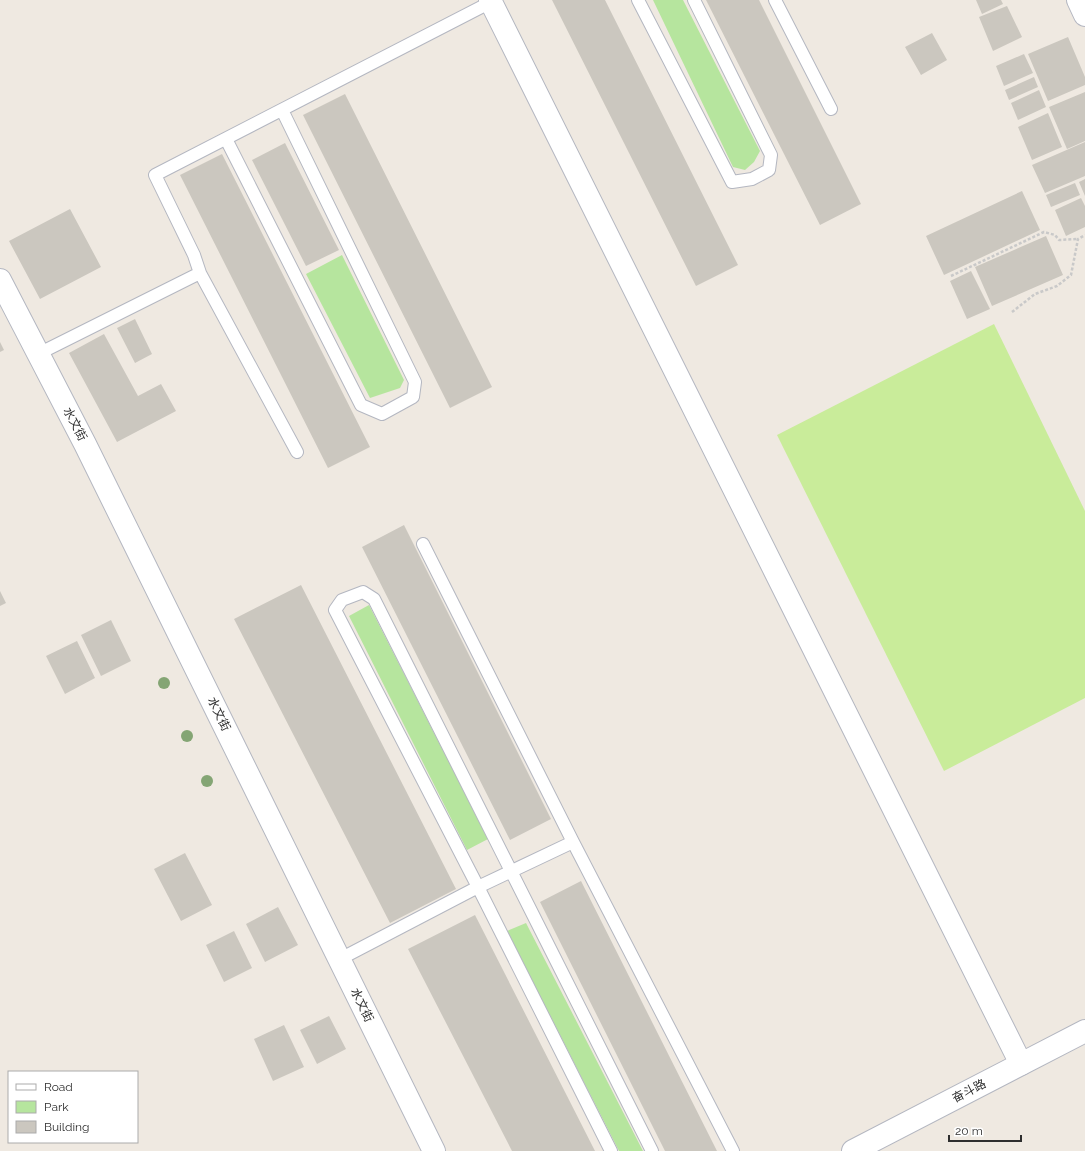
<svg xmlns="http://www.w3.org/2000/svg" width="1085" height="1151" viewBox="0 0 1085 1151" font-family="Raleway,'Noto Sans SC',sans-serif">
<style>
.green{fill:#b6e59e}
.pitch{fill:#c9ec9a}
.building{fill:#cbc7bf}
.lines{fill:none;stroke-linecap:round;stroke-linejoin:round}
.lane-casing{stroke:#b4b7c1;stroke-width:14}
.street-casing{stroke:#b4b7c1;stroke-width:24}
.secondary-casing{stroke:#b4b7c1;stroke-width:24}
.path{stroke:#c9c9c9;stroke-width:2.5;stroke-dasharray:3 2;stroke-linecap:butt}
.lane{stroke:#fff;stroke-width:12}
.street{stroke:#fff;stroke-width:22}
.secondary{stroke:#fff;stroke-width:22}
.tree{fill:#84a574}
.labels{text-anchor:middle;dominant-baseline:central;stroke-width:3;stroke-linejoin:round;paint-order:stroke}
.street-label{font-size:12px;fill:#2e2e2e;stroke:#fff}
</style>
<rect width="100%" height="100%" fill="#efe9e1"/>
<path class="green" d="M653,0H683L760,151L754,162L745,170L733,167Z
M342,255L404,380L400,388L370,398L306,274Z
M369,605L488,839L467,850L349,616Z
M526,923L643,1151H619L507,931Z"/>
<path class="pitch" d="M994,324L1085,511V698L944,771L777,435Z"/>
<path class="building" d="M552,0H605L738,265L696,286Z
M706,0H759L861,204L820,225Z
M976,0H1001L1003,4L982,14Z
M1007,6L1022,37L993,51L979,17Z
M932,33L947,60L921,75L905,47Z
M1068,37L1085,77V85L1048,101L1028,54Z
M1024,54L1033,73L1004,86L996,66Z
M1034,77L1038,87L1009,100L1005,90Z
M1039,90L1046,107L1018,120L1011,103Z
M1085,92V141L1067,149L1049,107Z
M345,94L492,387L450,408L303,115Z
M1048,113L1062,147L1032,160L1018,127Z
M1085,142V176L1045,193L1032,165Z
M285,143L339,250L306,266L252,160Z
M222,154L370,447L328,468L180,175Z
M1085,179V196L1079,182Z
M1075,183L1080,195L1051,207L1046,195Z
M1022,191L1040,230L944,275L926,236Z
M1081,198L1085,206V227L1066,236L1055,210Z
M70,209L101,267L40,299L9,241Z
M1046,236L1063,275L992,306L975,267Z
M971,271L990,309L967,319L950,281Z
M135,319L152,354L135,363L117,328Z
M104,334L138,396L161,384L176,411L117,442L69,353Z
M0,342L4,350L0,352Z
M404,525L551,819L510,840L362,547Z
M301,585L456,889L390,923L234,619Z
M0,591L6,603L0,606Z
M111,620L131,661L101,676L81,635Z
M77,641L95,678L65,694L46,656Z
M185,853L212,905L181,921L154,869Z
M581,881L717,1151H665L540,902Z
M278,907L298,945L265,962L246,924Z
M475,915L595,1151H512L408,949Z
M234,931L252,968L224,982L206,945Z
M329,1016L346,1049L317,1064L300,1030Z
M284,1025L304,1067L273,1081L254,1039Z"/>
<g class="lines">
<defs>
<path id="lane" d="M638,0L732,182L752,179L769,170L771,155L694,0
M775,0L831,109
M226,139L361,405L382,414L413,397L415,382L282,110
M200,273L297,452
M38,354L200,273L194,255L155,175L495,0
M423,544L573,842L733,1151
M340,959L478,887L573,842
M611,1151L478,887L335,610L342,600L363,592L374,599L652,1151"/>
<path id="street" d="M490,0L1021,1064"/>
<path id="secondary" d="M1078,0L1085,15
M0,280L85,444L434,1151
M853,1151L1085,1031"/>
</defs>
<use href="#lane" class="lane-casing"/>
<use href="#street" class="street-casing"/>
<use href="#secondary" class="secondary-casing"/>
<path class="path" d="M951,276L1044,232L1055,235L1059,240L1078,239
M1012,312L1035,294L1057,286L1071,275L1078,239L1085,235"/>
<use href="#lane" class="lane"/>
<use href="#street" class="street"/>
<use href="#secondary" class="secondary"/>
</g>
<g class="tree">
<circle cx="164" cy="683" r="6"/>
<circle cx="187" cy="736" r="6"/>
<circle cx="207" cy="781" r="6"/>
</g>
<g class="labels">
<g class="street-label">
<text transform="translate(75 424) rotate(62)">水文街</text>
<text transform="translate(219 714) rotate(64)">水文街</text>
<text transform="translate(362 1005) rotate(64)">水文街</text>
<text transform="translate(969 1091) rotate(-27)">奋斗路</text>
</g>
</g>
<rect x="8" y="1071" width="130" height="72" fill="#ffffff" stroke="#ababab"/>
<rect x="16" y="1084" width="20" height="6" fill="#ffffff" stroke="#ababab"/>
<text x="44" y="1091" font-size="12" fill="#2e2e2e">Road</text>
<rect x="16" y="1101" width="20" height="12" fill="#b6e59e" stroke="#ababab"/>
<text x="44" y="1111" font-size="12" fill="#2e2e2e">Park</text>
<rect x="16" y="1121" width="20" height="12" fill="#cbc7bf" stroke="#ababab"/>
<text x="44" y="1131" font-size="12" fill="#2e2e2e">Building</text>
<path d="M949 1135v6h72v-6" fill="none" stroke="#2e2e2e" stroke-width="2"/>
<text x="955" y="1135" font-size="12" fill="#2e2e2e" stroke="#ffffff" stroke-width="3" paint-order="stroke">20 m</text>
</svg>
